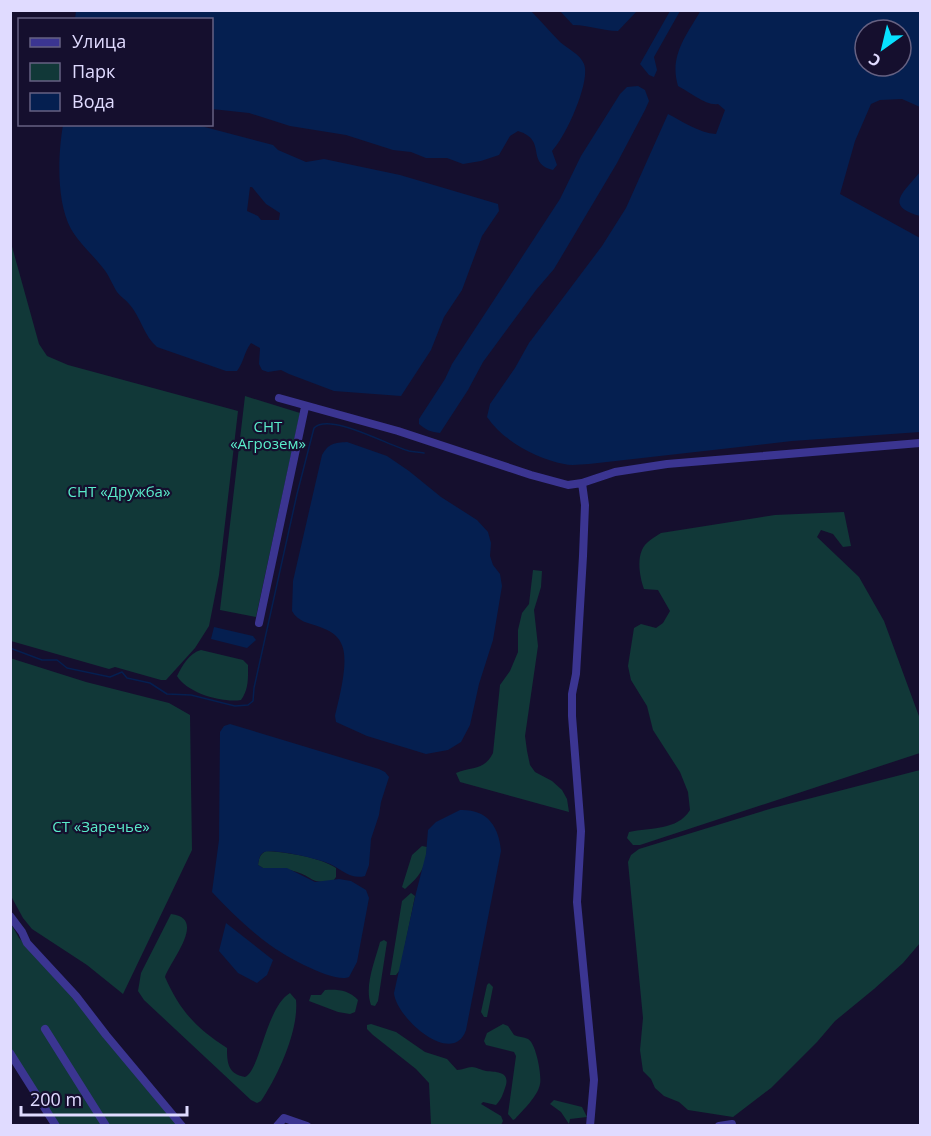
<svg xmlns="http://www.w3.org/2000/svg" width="931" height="1136" viewBox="0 0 931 1136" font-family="'Open Sans',sans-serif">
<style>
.green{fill:#113838}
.water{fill:#051f50;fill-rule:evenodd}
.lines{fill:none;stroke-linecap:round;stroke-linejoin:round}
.stream{stroke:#051f50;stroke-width:1.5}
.minor{stroke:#3b3591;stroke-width:8}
.labels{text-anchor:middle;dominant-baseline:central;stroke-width:4.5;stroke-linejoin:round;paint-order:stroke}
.park-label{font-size:15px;fill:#5aecca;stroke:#150f2e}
</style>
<rect width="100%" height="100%" fill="#150f2e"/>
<path class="green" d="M11,243L39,344L47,356L68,365L238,411L219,575L209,626L195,648L166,680H161L115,667L109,669L11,641Z
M245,396L300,413L256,617L220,610Z
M844,512L851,546L843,547L833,534L821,530L817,537L859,577L884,621L920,719V753L640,845H633L627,838L629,832C651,827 677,831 690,810L688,792L680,772L653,730L647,706L631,680L628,666L634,628L641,624L656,628L663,623L670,611L658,590L644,589C640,578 637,561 642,550C645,542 655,537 661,533L775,515Z
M533,570L542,571L541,587L534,610L538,646L525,736L527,751L530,765L535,772L552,781L562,790L567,799L569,812L460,782L456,773C473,766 484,771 493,753L500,685L510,671L518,652V630L522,613L529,604Z
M201,650L243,660L248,665C248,677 249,689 241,700C222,703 187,693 177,676C182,666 189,653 201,650Z
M10,658L86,682L169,703L190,715L192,850L123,994L87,965L32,929L23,918L11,896Z
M920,770V943L903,963L874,989L835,1021L817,1042L771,1088L733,1117L688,1110L679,1102L664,1096L655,1088L651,1079L643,1071L640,1050L643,1018L628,862L631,855L639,849L773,808Z
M422,846L427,847C426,868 420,876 405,889L402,887L412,855Z
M266,851C285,852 320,857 336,868V877L333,881C310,884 315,878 297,872C285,868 275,869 263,868L258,865C259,858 260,854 266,851Z
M411,893L415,896L400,970L396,975H390L402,901Z
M171,914C208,918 170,961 165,977C180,1011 196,1028 227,1048C227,1063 228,1074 245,1077C260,1071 266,1007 290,993L296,1000C299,1030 278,1076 261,1101L257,1103L251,1100L144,1000L138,991L141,973Z
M10,922L19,938L56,975L180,1125H59L11,1049Z
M384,940L387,942L378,1001L375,1006L371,1005C364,986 375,961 380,942Z
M489,983L493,987L487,1017H484L481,1012L487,985Z
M325,990C337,989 349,990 358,1000L355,1012L350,1014L338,1012L309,1001L311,995H321Z
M371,1024L396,1032L425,1052L447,1059L457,1070C463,1070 467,1067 472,1067C476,1067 481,1070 486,1071C498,1072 511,1072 505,1088C503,1094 501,1100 496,1105L483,1102L481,1104L501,1116L503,1121L501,1125H431L429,1083L416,1069L373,1035L367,1029V1025Z
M503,1024L508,1026L514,1035C518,1037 524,1037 528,1039C536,1043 542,1076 540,1084C538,1096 523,1110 515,1119L513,1120L508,1114L516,1056L514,1052L486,1045L484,1041L487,1033Z
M554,1100L582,1107L587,1117L570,1119L569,1124L561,1112L550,1104Z"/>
<path class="water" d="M701,10L920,11V107L902,99L880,100L871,104L855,141L840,194L920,238V432L792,441L589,464C581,464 572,466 564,464C536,458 503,441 487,417L490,404L515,368L529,343L602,246L626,208L668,114C682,121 699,133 716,134L725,110L718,104C706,106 690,92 678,86C669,56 686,36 701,10ZM865,30H901V66H865Z
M76,11H531C541,21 550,32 560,42C568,49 580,54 584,64C591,82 565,138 552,151L557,165L553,170C525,163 548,140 518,131L510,136L499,155L481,161L463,164L447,158H426L411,152L393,150L346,135L290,126L249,113L212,109V20L75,19Z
M560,11H637L618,31C602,31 589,25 573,25Z
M670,11H680L654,57L657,70L654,77L649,75L640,64Z
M638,86L645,90L649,101L645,110L617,163L554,269L536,290L483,362L468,390L440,433C431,432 426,430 419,424V419L445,379L452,364L560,199L581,156L620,94L627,87Z
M63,125H197L273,145L278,150L306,162L324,159L400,175L498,204L499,211L482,236L462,290L444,317L431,350L401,396L334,391L289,374L281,370L268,372L262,370L259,364L260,348L251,343C244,352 244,362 237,371H226L157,347C144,336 141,318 130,305C126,300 121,297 117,292C112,284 109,275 103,268C93,255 79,243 71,229C56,201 58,154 63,125ZM250,187H252L266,204L280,213L279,220H261L258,216L247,211Z
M920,172V216C883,206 904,192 920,172Z
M347,442L387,456L409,471L441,497L477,520L488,532L491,543L490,556L493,565L500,574L502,586L493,640L479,684L470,725L461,742L448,750L426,754L367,736L336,722L335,716C339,698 350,659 341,643C337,634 328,630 320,627C309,623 298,622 292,611L293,581L322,455C329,443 334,443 347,442Z
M214,627L253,636L256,640L247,648L211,639Z
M230,724L379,769L385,772L389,777L381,802L379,815L371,839L369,865L365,876C351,880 341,869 330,864C320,859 273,848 264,852C259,855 259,860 258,865L263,868H287L315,882L339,879L351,881L366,890L369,898L357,962L349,977C335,984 283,955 270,945C249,930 229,910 212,892L219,840L220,732L224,726Z
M460,810C487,809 499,826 501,851L466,1030C453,1068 396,1018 394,993L416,893L426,854L428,830L436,822Z
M226,923L273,960L267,975L257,983L238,973L219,951Z"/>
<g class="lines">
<path class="stream" d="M10,648L42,660H57L67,668L110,677L122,672L127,678L150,683L167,694L191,695L235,706L248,705L253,701L254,688L297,494L314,428C330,412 389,446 409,451C414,452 419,452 424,453"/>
<path class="minor" d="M279,398L398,431L531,475L568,485L582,483L615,472L667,464L920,443
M582,483L585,505L583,556L576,674L572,694V716L581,831L577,902L594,1080L590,1126
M259,623L305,407
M10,916L22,932L27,943L76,996L106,1035L182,1126
M45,1029L106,1126
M10,1053L56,1126
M277,1126L284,1118L307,1126
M719,1126L732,1124"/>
</g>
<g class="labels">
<g class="park-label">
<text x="268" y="426">СНТ<tspan x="268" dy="17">«Агрозем»</tspan></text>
<text x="119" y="491">СНТ «Дружба»</text>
<text x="101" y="826">СТ «Заречье»</text>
</g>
</g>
<rect width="931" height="1136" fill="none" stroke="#e0dbff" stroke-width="24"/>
<rect x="18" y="18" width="195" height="108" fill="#150f2e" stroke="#666182" stroke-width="1.5"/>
<rect x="30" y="38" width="30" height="9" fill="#3b3591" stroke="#666182" stroke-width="1.5"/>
<text x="72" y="48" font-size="18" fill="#e0dbff">Улица</text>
<rect x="30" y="63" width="30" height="18" fill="#113838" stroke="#666182" stroke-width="1.5"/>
<text x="72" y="78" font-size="18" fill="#e0dbff">Парк</text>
<rect x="30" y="93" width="30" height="18" fill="#051f50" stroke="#666182" stroke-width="1.5"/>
<text x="72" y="108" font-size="18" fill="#e0dbff">Вода</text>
<g transform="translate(883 48) rotate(214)"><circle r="28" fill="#150f2e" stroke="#666182" stroke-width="1.5"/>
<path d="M0-4.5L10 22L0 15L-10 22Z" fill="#07e1ff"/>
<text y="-9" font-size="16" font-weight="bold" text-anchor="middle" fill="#e0dbff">С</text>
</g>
<path d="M21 1106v9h166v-9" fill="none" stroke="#e0dbff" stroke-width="3"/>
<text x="30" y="1106" font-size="18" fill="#e0dbff" stroke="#150f2e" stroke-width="4.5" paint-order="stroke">200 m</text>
</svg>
